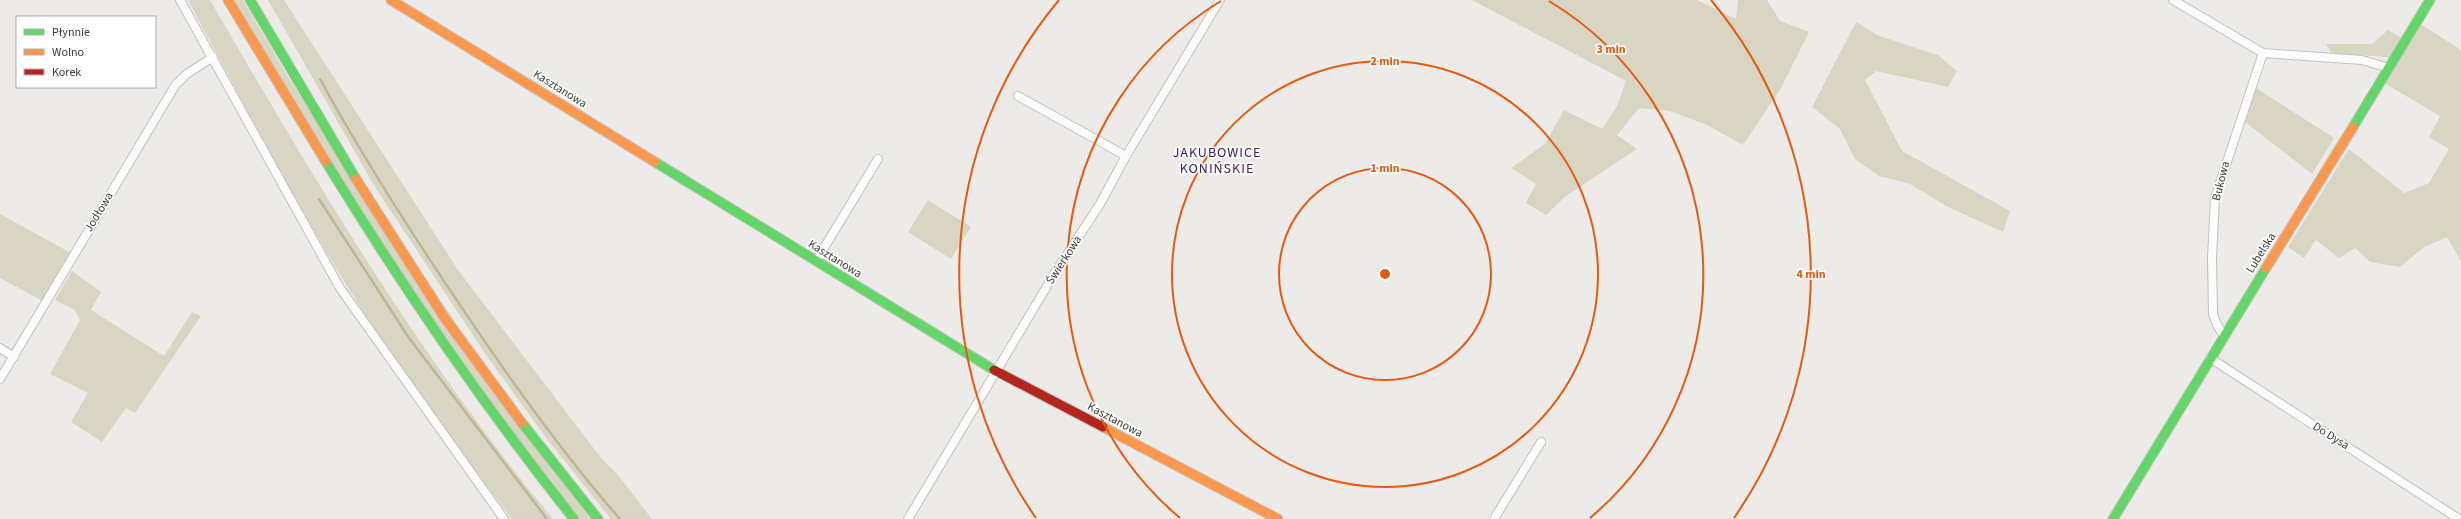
<svg xmlns="http://www.w3.org/2000/svg" width="2461" height="519" viewBox="0 0 2461 519" font-family="'Source Sans 3',sans-serif">
<style>
.green{fill:#d9d5c3}
.lines{fill:none;stroke-linecap:round;stroke-linejoin:round}
.stream{stroke:#beb795;stroke-width:2.5}
.street-casing{stroke:#c2c1bf;stroke-width:10}
.fast-casing{stroke:#c2c1bf;stroke-width:11}
.slow-casing{stroke:#c2c1bf;stroke-width:11}
.jam-casing{stroke:#c2c1bf;stroke-width:11}
.street{stroke:#fcfcfc;stroke-width:8}
.fast{stroke:#63d668;stroke-width:9}
.slow{stroke:#ff974d;stroke-width:9}
.jam{stroke:#b3261e;stroke-width:9}
.ring{fill:none;stroke:#e8590c;stroke-width:2}
.labels{text-anchor:middle;dominant-baseline:central;stroke-width:3.5;stroke-linejoin:round;paint-order:stroke}
.street-label{font-size:12px;fill:#3d3c39;stroke:#fff}
.quarter-label{font-size:14px;letter-spacing:1px;fill:#42225a;stroke:#fff}
.centre{fill:#e8590c;stroke:#fff;stroke-width:2}
.ring-label{font-size:12px;text-anchor:middle;font-weight:bold;fill:#e8590c;stroke:#fff;stroke-width:3.5;stroke-linejoin:round;paint-order:stroke}
</style>
<rect width="100%" height="100%" fill="#ecebe8"/>
<path class="green" d="M188,0H210C315,181 419,357 553,519H512C463,455 414,390 370,322C303,219 246,108 188,0Z
M234,0H243L291,82L590,519H581L512,432L370,228Z
M268,0H284L458,270L601,458L618,475L652,519H611L547,439L486,355L375,187Z
M1472,0H1697L1736,19L1738,0H1767L1780,21L1809,32L1781,88L1743,145L1707,125L1670,111L1639,108L1617,135L1637,149L1566,196L1546,215L1526,203L1536,184L1511,168L1545,144L1564,110L1602,129L1617,106L1626,81Z
M1856,22L1879,36L1938,55L1957,71L1948,87L1876,71L1865,80L1902,151L2010,211L2003,232L1948,207L1910,184L1879,176L1855,159L1840,129L1812,107Z
M2419,23L2461,50V261L2447,237L2424,247L2400,267L2370,262L2355,248L2339,258L2316,240L2304,258L2288,247L2349,149L2404,193L2429,183L2449,149L2429,137L2440,116L2384,83L2397,60C2387,55 2346,55 2332,54L2326,44H2372L2388,30L2407,41Z
M2253,86L2334,138L2312,174L2240,118Z
M928,200L971,227L951,259L908,232Z
M0,214L71,253L43,301L0,278Z
M72,271L101,292L91,310L164,356L192,312L201,316L135,413L126,408L102,442L71,422L88,393L50,374L80,320L75,310L55,300Z"/>
<g class="lines">
<path class="stream" d="M320,79C363,158 412,234 462,308C511,381 562,453 620,519
M319,199L409,338L547,519"/>
<defs>
<path id="street" d="M180,0L340,288L504,519
M2173,0L2263,53L2362,60L2389,68
M1018,96L1126,156
M816,261L878,159
M2224,336L2217,325L2213,314L2212,258L2215,198L2263,53
M0,348L14,357
M2210,358L2459,519
M0,379L176,84L188,73L213,57
M908,519L1053,276L1100,204L1126,156L1220,0
M1494,519L1541,442"/>
<path id="fast" d="M250,0L356,179
M2353,127L2430,0
M326,162C402,286 483,405 574,519
M655,162L994,370
M522,423L598,519
M2113,519L2266,268"/>
<path id="slow" d="M228,0L326,162
M391,0L655,162
M356,179L444,317L522,423
M2266,268L2353,127
M1103,427L1278,519"/>
<path id="jam" d="M994,370L1103,427"/>
</defs>
<use href="#street" class="street-casing"/>
<use href="#fast" class="fast-casing"/>
<use href="#slow" class="slow-casing"/>
<use href="#jam" class="jam-casing"/>
<use href="#street" class="street"/>
<use href="#fast" class="fast"/>
<use href="#slow" class="slow"/>
<use href="#jam" class="jam"/>
</g>
<g class="ring">
<circle cx="1385" cy="274" r="106"/>
<circle cx="1385" cy="274" r="213"/>
<path d="M1180 518A319 319 0 0 1 1221 1M1549 1A319 319 0 0 1 1590 518"/>
<path d="M1036 518A426 426 0 0 1 1059 0M1711 0A426 426 0 0 1 1734 518"/>
</g>
<g class="labels">
<g class="street-label">
<text transform="translate(560 89) rotate(32)">Kasztanowa</text>
<text transform="translate(2221 181) rotate(-76)">Bukowa</text>
<text transform="translate(99 212) rotate(-59)">Jodłowa</text>
<text transform="translate(2261 253) rotate(-58)">Lubelska</text>
<text transform="translate(835 259) rotate(32)">Kasztanowa</text>
<text transform="translate(1064 260) rotate(-57)">Świerkowa</text>
<text transform="translate(1115 420) rotate(28)">Kasztanowa</text>
<text transform="translate(2331 436) rotate(32)">Do Dysa</text>
</g>
<g class="quarter-label">
<text x="1217" y="153">JAKUBOWICE<tspan x="1217" dy="16">KONIŃSKIE</tspan></text>
</g>
</g>
<circle cx="1385" cy="274" r="6" class="centre"/>
<g class="ring-label">
<text x="1611" y="53">3 min</text>
<text x="1385" y="65">2 min</text>
<text x="1385" y="172">1 min</text>
<text x="1811" y="278">4 min</text>
</g>
<rect x="16" y="16" width="140" height="72" fill="#ffffff" stroke="#b1b1b0"/>
<rect x="24" y="29" width="20" height="6" fill="#63d668" stroke="#b1b1b0"/>
<text x="52" y="36" font-size="12" fill="#3d3c39">Płynnie</text>
<rect x="24" y="49" width="20" height="6" fill="#ff974d" stroke="#b1b1b0"/>
<text x="52" y="56" font-size="12" fill="#3d3c39">Wolno</text>
<rect x="24" y="69" width="20" height="6" fill="#b3261e" stroke="#b1b1b0"/>
<text x="52" y="76" font-size="12" fill="#3d3c39">Korek</text>
</svg>
